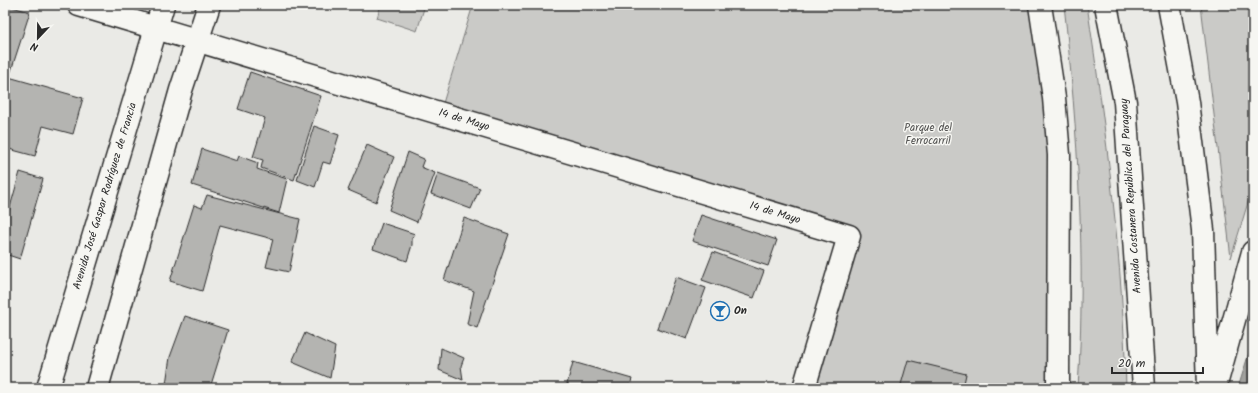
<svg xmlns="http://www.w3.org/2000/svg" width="1258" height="393" viewBox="0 0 1258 393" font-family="Kalam,sans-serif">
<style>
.green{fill:#cacac7;stroke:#7a7a79}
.water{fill:#a1a19e;stroke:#727270}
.building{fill:#b4b4b1;stroke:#2b2b2b}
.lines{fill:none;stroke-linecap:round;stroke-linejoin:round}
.minor-casing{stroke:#2b2b2b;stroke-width:25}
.major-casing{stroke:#2b2b2b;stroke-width:25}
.minor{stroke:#f6f6f2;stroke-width:22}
.major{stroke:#f6f6f2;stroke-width:22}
.labels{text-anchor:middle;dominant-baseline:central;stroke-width:3;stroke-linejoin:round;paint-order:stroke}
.street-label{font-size:11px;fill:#2b2b2b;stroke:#f6f6f2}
.park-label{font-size:11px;fill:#535352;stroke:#f6f6f2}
.poi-label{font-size:11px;font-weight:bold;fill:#2b2b2b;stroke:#f6f6f2;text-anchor:start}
</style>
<rect width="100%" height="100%" fill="#eaeae6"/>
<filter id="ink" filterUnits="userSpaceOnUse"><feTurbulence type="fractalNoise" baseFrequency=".025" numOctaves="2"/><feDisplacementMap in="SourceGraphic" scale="8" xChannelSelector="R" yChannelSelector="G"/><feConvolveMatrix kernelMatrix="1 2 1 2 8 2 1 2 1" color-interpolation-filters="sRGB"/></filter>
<g filter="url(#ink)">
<path class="green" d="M381,5H425L417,31L377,18Z
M473,5H1040L1054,98L1058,388H804L849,236L440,113Z
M1064,5H1087C1106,130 1123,262 1126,388H1078C1086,260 1078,132 1064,5Z
M1201,5H1253V186L1231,258Z"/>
<path class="water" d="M1253,340V388H1238Z"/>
<path class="building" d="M5,5L30,12L9,77L5,76Z
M250,72L321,96L294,180L261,168L263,160L253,157L265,118L238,109Z
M5,76L83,98L73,134L43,126L35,156L5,148Z
M314,126L339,135L330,164L323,162L315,187L297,180Z
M367,145L394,157L376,202L348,190Z
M202,149L237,161L239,156L258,163L257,169L287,179L279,213L192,185Z
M408,152L424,159L421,167L435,173L417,222L389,210Z
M20,172L43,179L20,259L5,254V217L7,218Z
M438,173L480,188L471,209L431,194Z
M207,195L300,219L289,272L266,267L273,239L220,225L202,291L170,281L194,205L202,208Z
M701,215L777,240L768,266L692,241Z
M464,218L509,234L477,328L467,324L474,291L444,280Z
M382,223L415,234L412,238V245L407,261L373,249Z
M713,252L764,271L754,298L702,280Z
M676,277L706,288L687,339L657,328Z
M185,316L228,330L210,388H180L166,384L170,357Z
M305,333L335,347L330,378L292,362Z
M441,348L464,358L461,366L463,380L439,370Z
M908,360L966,374L963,388H900Z
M573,362L632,379L629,388H566Z"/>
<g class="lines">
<defs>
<path id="minor" d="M79,5L849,236L804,388
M1169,5L1187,102L1203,230L1208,388
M1215,388L1253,252"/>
<path id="major" d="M1040,5L1054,98L1059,155L1058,388
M1106,5L1125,102L1144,388
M48,388L163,5
M97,388L181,90L209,5"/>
</defs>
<use href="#minor" class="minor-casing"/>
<use href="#major" class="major-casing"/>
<use href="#minor" class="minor"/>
<use href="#major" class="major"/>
</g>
</g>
<defs>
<symbol id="bar-ring" viewBox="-11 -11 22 22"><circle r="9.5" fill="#f6f6f2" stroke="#1f6fb2" stroke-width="1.5"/><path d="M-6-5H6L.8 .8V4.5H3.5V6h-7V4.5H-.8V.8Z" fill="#1f6fb2"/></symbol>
</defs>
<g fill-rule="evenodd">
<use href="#bar-ring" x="709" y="300" width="22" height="22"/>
</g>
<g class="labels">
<g class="street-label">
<text transform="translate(464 120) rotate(17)">14 de Mayo</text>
<text transform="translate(105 196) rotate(-73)">Avenida José Gaspar Rodríguez de Francia</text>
<text transform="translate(1131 196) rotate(-94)">Avenida Costanera República del Paraguay</text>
<text transform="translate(775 213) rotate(17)">14 de Mayo</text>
</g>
<g class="park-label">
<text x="928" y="128">Parque del<tspan x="928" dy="13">Ferrocarril</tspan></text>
</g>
<g class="poi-label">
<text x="734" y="311">On</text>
</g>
</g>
<rect width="1258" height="393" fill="none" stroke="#f6f6f2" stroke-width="20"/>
<rect x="10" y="10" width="1238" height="373" fill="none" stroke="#2b2b2b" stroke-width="1.5" filter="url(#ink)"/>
<g transform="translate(38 38) rotate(202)" stroke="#f6f6f2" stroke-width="3" paint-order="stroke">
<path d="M0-3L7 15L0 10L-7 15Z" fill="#2b2b2b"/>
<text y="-6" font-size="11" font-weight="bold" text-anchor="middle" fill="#2b2b2b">N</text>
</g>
<path d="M1112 367v6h91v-6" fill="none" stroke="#2b2b2b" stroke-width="2"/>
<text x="1118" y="367" font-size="12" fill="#2b2b2b" stroke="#f6f6f2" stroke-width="3" paint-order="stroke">20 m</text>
</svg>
